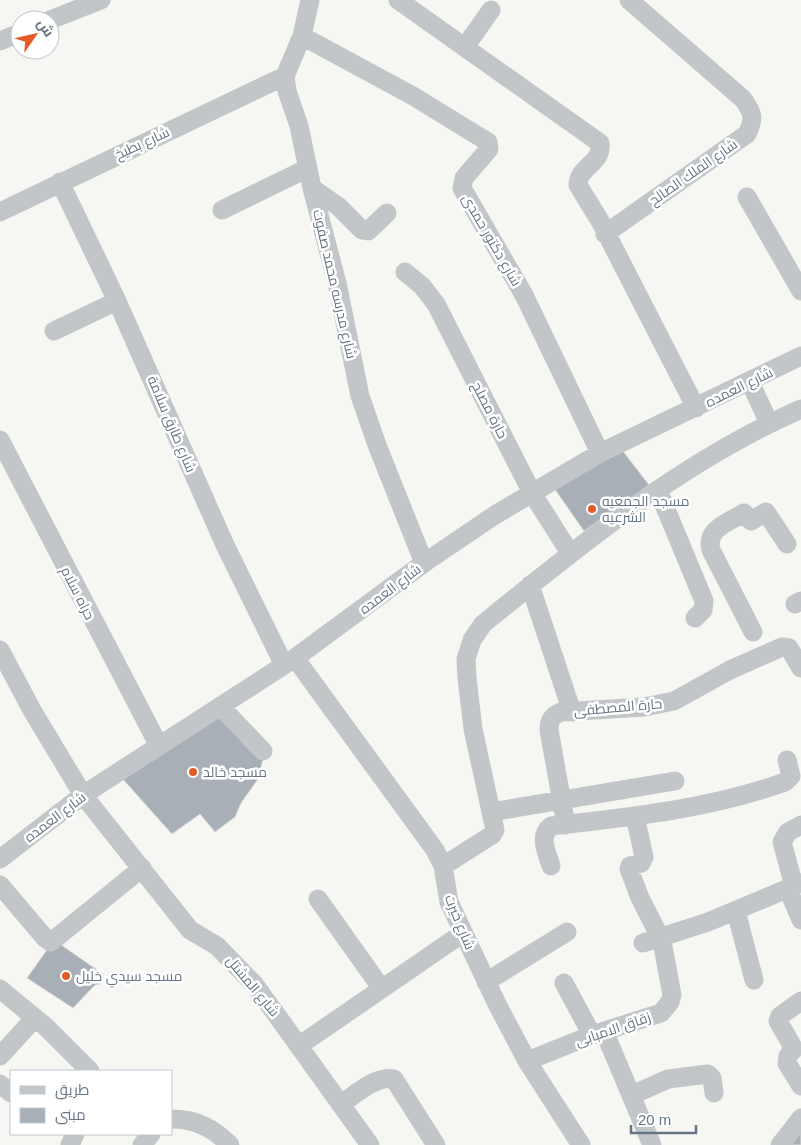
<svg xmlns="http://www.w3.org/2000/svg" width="801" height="1145" viewBox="0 0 801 1145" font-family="Arial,Cairo,sans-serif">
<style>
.building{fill:#a8afb6;stroke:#d8d8d6}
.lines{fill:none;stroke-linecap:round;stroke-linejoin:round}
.street{stroke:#c2c6c9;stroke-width:19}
.poi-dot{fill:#e35c27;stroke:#fff;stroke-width:2}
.labels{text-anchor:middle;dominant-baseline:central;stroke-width:5;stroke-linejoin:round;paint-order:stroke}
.street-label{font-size:14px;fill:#667584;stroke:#fff}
.poi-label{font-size:14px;fill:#667584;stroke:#fff;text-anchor:start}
</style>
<rect width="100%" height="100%" fill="#f6f7f3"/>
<path class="building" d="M622,450L649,485L584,531L554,488Z
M215,713L263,759L258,779L241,803L235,817L215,832L200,814L172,834L120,776Z
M54,940L103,974L100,984L95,985L73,1008L27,978Z
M801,1132V1145H788Z"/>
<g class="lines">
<path class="street" d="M310,0L302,36L285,76L287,91L299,126L312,188L337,283L360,396L377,445L424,563
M398,0L600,143C603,164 578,166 578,185L600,221L696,408
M50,20L101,0
M302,36L413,96L488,142L489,149L464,178L462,188L524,295L600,453
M0,41L20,33
M465,47L491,10
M60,182L117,301L225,545L284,665
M312,188L338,206L362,230L368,231L387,213
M747,197L801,291
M222,210L308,168
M0,212L285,76
M605,234L747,134C755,118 753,113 743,99L629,0
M405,272L422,286L436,304L532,493L570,553
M54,331L117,301
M750,382L769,423
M0,440L159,746
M658,490L704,601L703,610L695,618
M530,585L572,712
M795,604L801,601
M753,632L711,550C705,529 729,522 744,513L751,521L766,512L787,544
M0,650L33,712L83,795L190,930L217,946L255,985L370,1145
M295,658L435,850L443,866L449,902L497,1004L527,1061L581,1145
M220,706L263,751
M491,812L675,781
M566,825L549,730C549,720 552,716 561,712L644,707L674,701L730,670L782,647L789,648L801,668
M0,859L83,795L295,658L424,563L495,515L600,453L801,356
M443,866L492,835L495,830L473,729L467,678L466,659L472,640L483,624C582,543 683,461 801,409
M551,866C547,853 538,836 551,826C630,817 709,809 785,782L791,776L787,760
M0,885L45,938L51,942L142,868
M794,886L782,842L788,832L801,825
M788,889L801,920
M318,899L382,989
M736,911L754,980
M643,943L708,922L801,883
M486,982L567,932
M564,983L592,1035
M0,989L46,1027L90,1071
M801,1001L780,1016L778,1021L794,1049L788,1056L787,1063L801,1086
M604,1031L652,1145
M300,1045L463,933
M0,1056L35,1018
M527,1061L592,1035L661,1013L670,1002L672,995L662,941L640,898L629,869L630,866L641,863L644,857L635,816
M0,1084L11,1093
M632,1095L668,1079L708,1074L712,1078L714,1093
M341,1104C355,1095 376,1075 394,1079L436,1145
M171,1119C196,1119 213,1128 230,1145
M70,1145L75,1134
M142,1145L151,1134
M780,1145L801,1118"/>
</g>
<g class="poi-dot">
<circle cx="592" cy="509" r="5"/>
<circle cx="193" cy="772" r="5"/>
<circle cx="66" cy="976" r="5"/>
</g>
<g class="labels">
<g class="street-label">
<text transform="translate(142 143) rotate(-25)">شارع بطيخ</text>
<text transform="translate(693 172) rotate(-35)">شارع الملك الصالح</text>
<text transform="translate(492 240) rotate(60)">شارع دكتور حمدى</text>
<text transform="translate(335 284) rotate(77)">شارع مدرسه محمد صفوت</text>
<text transform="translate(739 387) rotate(-26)">شارع العمده</text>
<text transform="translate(490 410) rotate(63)">حارة مصلح</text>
<text transform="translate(172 424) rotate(67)">شارع طارق سلامة</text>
<text transform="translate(390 589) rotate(-37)">شارع العمده</text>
<text transform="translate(78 593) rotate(63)">حراه سلام</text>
<text transform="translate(618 707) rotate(-5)">حارة المصطفى</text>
<text transform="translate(55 817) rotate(-37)">شارع العمده</text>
<text transform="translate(460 922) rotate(68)">شارع خيرت</text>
<text transform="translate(253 986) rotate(50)">شارع المشتل</text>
<text transform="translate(613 1029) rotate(-19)">زقاق الامبابى</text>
</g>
<g class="poi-label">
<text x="602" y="501">مسجد الجمعيه<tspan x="602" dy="16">الشرعيه</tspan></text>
<text x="203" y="772">مسجد خالد</text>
<text x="76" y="976">مسجد سيدي خليل</text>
</g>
</g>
<rect x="10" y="1070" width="162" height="65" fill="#ffffff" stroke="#c2c8ce"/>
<rect x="20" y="1086" width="25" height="8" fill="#c2c6c9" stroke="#c2c8ce"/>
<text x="55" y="1095" font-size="15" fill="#667584">طريق</text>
<rect x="20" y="1108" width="25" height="15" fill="#a8afb6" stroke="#c2c8ce"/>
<text x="55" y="1120" font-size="15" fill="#667584">مبنى</text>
<g transform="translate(35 35) rotate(56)"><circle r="24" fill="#ffffff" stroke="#c2c8ce"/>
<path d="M0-4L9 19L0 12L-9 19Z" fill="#e35c27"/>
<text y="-8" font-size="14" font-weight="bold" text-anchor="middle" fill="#667584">ش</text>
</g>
<path d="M631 1125v8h65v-8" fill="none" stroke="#667584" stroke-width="2.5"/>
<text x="638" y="1125" font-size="15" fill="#667584" stroke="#ffffff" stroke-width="4" paint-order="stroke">20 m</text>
</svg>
